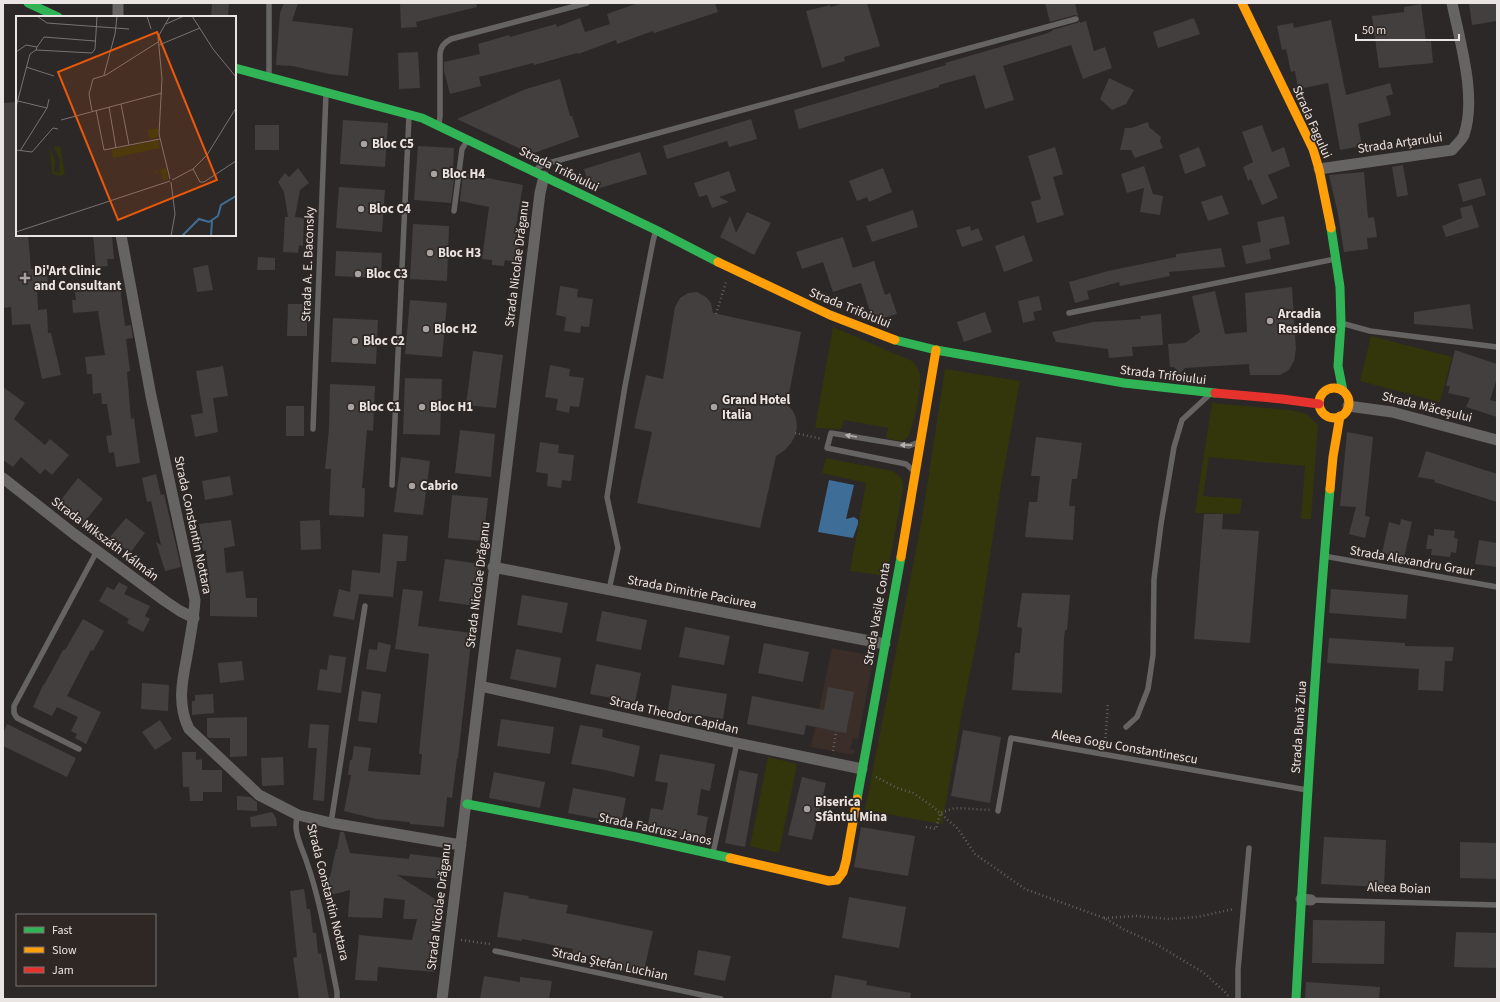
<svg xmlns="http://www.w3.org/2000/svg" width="1500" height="1002" viewBox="0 0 1500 1002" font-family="'Source Sans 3',sans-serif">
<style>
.built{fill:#3b2e29}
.green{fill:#33360a}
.water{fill:#3e6e97}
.building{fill:#433f3e}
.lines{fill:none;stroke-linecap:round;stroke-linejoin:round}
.path{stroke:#625f5e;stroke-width:2.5;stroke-dasharray:1 3;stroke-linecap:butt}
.lane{stroke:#656463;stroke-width:5.5}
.street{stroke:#656463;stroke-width:11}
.fast{stroke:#30b455;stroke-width:9}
.slow{stroke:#ff9f0a;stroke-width:9}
.jam{stroke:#e5322d;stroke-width:9}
.oneway{fill:#b5b1af}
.poi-dot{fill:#a8a2a1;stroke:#2f2724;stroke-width:1.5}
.labels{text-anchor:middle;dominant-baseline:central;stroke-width:3.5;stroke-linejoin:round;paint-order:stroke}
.street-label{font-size:13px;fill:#eae4e2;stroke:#2f2724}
.poi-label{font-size:13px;font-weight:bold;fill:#eae4e2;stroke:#2f2724;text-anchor:start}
.inset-river{fill:none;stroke:#3e6e97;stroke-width:2}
.inset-road{fill:none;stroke:#787372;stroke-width:1}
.view{fill:#e8590c;fill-opacity:0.15;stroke:#e8590c;stroke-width:2}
.inset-edge{fill:none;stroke:#eae4e2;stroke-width:2}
</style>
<rect width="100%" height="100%" fill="#2c2827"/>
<path class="built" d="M832,648L874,656L858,739L853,738L850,749L855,750L854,755L811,747Z"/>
<path class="green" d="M833,327L912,361C916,365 919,369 920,375C922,383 913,433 907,438C901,443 893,439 886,438L888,428L844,420L841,429L815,428Z
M1371,336L1452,357L1440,402L1360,381Z
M945,369L1020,381L1000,491L978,634L963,707L942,824L865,810L922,519Z
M1212,403L1290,410L1307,414L1318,425L1311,519H1301L1305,466L1209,457L1203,496L1242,499L1240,514L1195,513Z
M826,458L893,471L902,479L903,488L887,576L850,571L866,483L822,473Z
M768,757L797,764L779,853L750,846Z"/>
<path class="water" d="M829,480L854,485L846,519L854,517L858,520V524L853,538L818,532Z"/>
<path class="building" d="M212,3H229L228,17H211Z
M284,3H298L292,21L353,28L348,76L329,74L292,66L276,65L280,13Z
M400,3H476L477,7L416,22L417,27L401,28Z
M638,3H715L718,12L654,33L653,31L617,44L616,40L578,54L577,53L534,65L533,63L479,77L481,86L450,94L444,71V62L480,54L478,44L509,35L510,37L556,24L557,27L580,18L585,32L610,24L607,14Z
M844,3H867L880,46L844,57L845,61L822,68L806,11L830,5L831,7Z
M1045,3H1075L1078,16L1075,15L1050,22Z
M1469,3H1496L1497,21L1472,25Z
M1421,4L1426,42L1431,41L1433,63L1379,68L1372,16L1404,12V7Z
M1194,18L1200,34L1158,48L1153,32Z
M1331,20L1346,95L1390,83L1393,94L1386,96L1391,115L1358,124L1362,146L1340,150L1328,83L1298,89L1295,71L1291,72L1286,49L1282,50L1277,26L1293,23L1294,28Z
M1080,21V23L1086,21L1094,51L1105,47L1112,68L1083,79L1071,45L1003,66L1014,100L985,109L975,75L939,85V87L799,129L794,110L946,65L945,63L1045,34L1052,31V30L1077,23Z
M418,52L420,88L399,89L398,53Z
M1109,78L1134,90L1126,104L1112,110L1100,99Z
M560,79L570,116H572L579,137L531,154L457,119L526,89Z
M17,102V235H28L31,269L47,268L48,285L37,286L38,310L47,309L48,333H51L61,375L42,379L30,324L12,325L11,307L4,308L3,103Z
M751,119L757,139L729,147L727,141L667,159L663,146Z
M343,120L388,123L385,167L340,164Z
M1148,122L1149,127L1161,137L1160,141L1163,148L1135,158L1131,150H1120L1125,128H1131Z
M255,125H279V150H255Z
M1262,125L1272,152L1284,147L1290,166L1268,175L1278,198L1262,205L1251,179L1248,181L1243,167L1253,162L1242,132Z
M418,146L454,148L453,172H455L451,203L414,200Z
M1055,147L1063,174L1053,177L1064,215L1037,223L1031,202L1041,199L1028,156Z
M1199,147L1206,166L1185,174L1179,155Z
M640,152L647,174L593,190L590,188L584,169Z
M1403,165L1408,195L1397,197L1392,167Z
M1144,166L1153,194L1163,196L1160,215L1140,212L1144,188L1127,193L1121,174Z
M298,168L309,183L300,190L295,217L304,218L303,246L299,245L298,253L283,252L285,217H288L284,192L278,182L285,173L289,177Z
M883,168L892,192L869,202L867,197L857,201L849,181Z
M729,171L736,191L719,197L729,202L712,208L707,195L699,197L694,183Z
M1364,172L1368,218L1374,217L1377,237L1367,238L1368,249L1344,252L1338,214L1329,175Z
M463,173L523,185L515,232H516L515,241L519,242L516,262L505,260L504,266L492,265V260L482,259L489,207L460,201Z
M1481,178L1486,195L1463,202L1458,184Z
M339,187L385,190L382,232L336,228Z
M1222,195L1229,214L1208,221L1201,202Z
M1472,205L1479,227L1446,237L1442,226L1462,218L1460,208Z
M913,210L918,227L872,242L866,226Z
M747,212L771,223L754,255L720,237L730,216L736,233Z
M1284,216L1290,244L1269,249L1271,259L1246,264L1242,246L1261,242L1257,222Z
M413,224L449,226L447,281L410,279Z
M970,226L971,231L978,228L983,240L962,247L956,230Z
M93,235H112L114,259H107L108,266L96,267Z
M1024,235L1033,261L1004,272L995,246Z
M843,237L853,268L874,261L885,295L890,293L897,314L873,321L861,283L833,292L823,262L802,269L796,252Z
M1221,248L1225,267L1169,272L1170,276L1120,286L1119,282L1087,291L1089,299L1075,303L1069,282L1108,271L1176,257V254Z
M336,251L382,253L381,278L335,276Z
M258,257L275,258V270H257Z
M208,265L213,290L197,292L193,268Z
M120,286L125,326L131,325L133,338L126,339L130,371L127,372L131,419L134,418L140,463L116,467L114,452L109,453L106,436L112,435L107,404H102L101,393L93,394L92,374H87L85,357L105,355L98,311L73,313L72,300H76L75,292Z
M560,286L578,289L577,297L593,299L589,327L581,326L580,333L564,331L566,317L556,315Z
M1292,287L1296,349L1294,361L1289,370L1280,375H1250L1249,364L1185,368L1179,374L1174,367H1170L1168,344L1185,343L1200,332L1192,296L1215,291L1225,334L1247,332L1245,293Z
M697,292L706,297L711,303L713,313L801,332L787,404L793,411L796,418L797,427L795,436L791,443L785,450L776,456L760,528L637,503L652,432L634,428L646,375L663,379L675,307L680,298L688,293Z
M1039,296L1042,310L1033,312L1035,320L1023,323L1018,301Z
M410,300L447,303L442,357L405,354Z
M288,304H307V336H287Z
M1470,304L1473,329L1414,324V312Z
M985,312L992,332L964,342L957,322Z
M1161,314L1163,345L1132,347L1133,356L1109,358L1108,349L1056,342L1052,332L1093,322L1141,319L1140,316Z
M333,318L378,320L376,364L331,362Z
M1455,350L1497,364V378L1490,400L1497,402V417L1466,407L1470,398L1448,393L1450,386H1446Z
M473,351L503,355L496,408L466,405Z
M550,365L570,369L569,376L584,378L579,407L570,406L569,413L556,410L558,399L545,397Z
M223,366L228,396L213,398L218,432L195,437L191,415L203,413L196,371Z
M405,378L442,379L440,435L403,434Z
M330,384L375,386L373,431L367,430L362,488H365L364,517L329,515L331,469H325L329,429Z
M3,387L25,403L14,419L45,445L50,439L69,455L52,475L45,469L40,474L21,457L13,467L3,460Z
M286,406H304V436H286Z
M460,430L495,434L491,477L455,473Z
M1347,432L1373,437L1365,516L1370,517L1365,538L1349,534L1356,507L1340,506Z
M1036,437L1082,443L1077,479H1072L1069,506H1075L1073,540L1025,537L1029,502H1037L1040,476H1031Z
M540,442L559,445L558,453L574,455L571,481L562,480L561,488L547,486L548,474L536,472Z
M1426,451L1497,474V502L1434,482L1435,480L1418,477Z
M401,457L430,461L423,515L394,512Z
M156,474L161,495L164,494L181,567L165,571L156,542L161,545L151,501L147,502L142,478Z
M230,476L233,495L205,500L202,481Z
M78,478L103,499L82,525L57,505Z
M452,495L488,498L483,541L448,538Z
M1204,514H1223L1222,529L1259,531L1250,643L1194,639Z
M126,518L145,533L130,553L110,537Z
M1401,519L1412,522L1404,558L1382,553L1389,522L1400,525Z
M231,520L235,546L224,548L226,573L243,571L246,598H257V617L210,616V589L206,550L203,551L199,524Z
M320,520L321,549L301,550L300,521Z
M1434,529L1455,531L1454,538L1458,539L1456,553L1451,552L1450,557L1431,555L1432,549H1426L1428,535L1434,536Z
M383,534L408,536L406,561H397L393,597L359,594L354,620L333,616L339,589L350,592L352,570L380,573Z
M1479,540L1497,543V567L1475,564Z
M445,559L481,564L476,606L439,601Z
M119,582L128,587L124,594L150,606L145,616L150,619L143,632L127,623L129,619L99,601L107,587L114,590Z
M403,589L423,591L418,626L472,633L458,758H457L452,798L447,797L444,827L410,824V822L376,819L344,811L351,775H348L350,760H352L354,746L371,748L368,771L420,775L422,754H419L429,654L395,649Z
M1331,589L1408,595L1406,619L1329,613Z
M1022,593L1070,595L1067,630H1065L1064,637L1062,693L1012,690L1015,653H1020L1022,628L1017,627Z
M522,595L568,603L562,633L517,625Z
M602,611L647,620L641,650L596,641Z
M83,619L104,631L93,651L91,650L67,696L101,712L86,744L75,738L77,734L71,731L78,717L57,707L52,716L33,707L43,685H44L63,650H65Z
M685,627L730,636L724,665L679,657Z
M1329,638L1405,643V646L1454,647L1452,661H1445L1443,691L1418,690L1419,669L1327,663Z
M378,642L391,645L386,672L366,669L369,649L377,650Z
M764,643L809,652L803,682L758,673Z
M516,649L561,658L556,688L510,679Z
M329,655L346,657L341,693L317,690L320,669L327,670Z
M242,661L244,680L220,683L218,663Z
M596,664L641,673L635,702L590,694Z
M142,683L169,685L168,711L141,709Z
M672,685L727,694L723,719L668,710Z
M828,687L854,692L846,733L806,725L804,735L747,724L752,696L824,710Z
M362,691L381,694L377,723L358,721Z
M213,694L214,713L192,715V701H195V695Z
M247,717V756L230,757V738H209L207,736V718Z
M501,719L554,727L550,754L497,746Z
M160,720L172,739L155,750L142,732Z
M7,724L76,758L67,777L3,746V733Z
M310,724L329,725L324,801L313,800L317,748H308Z
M580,725L603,729L602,737L640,746L634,777L605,770L571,764Z
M963,730L1001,737L990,803L951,796Z
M182,752H196V760L202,759V770H222V792H203V801H190L189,787H183Z
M660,754L715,764L710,791L701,789L697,815L708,817L704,840L647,830L651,808L663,810L668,783L655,781Z
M283,757L284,785L262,786L261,758Z
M739,770L758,774L745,847L725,843Z
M494,772L545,782L540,808L489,798Z
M802,777L826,783L812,840L788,835Z
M573,788L626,798L621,823L568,813Z
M237,796L250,797L257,802V811L237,810Z
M272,812L276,818L277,826L251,827L250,817Z
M861,827L915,836L908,876L854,867Z
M340,832H344L350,853L409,859L410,854L444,858L442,879L397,875L435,899L438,909L431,942L437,943L434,972L378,967L377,981L355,980L359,935L412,940L417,919H403L405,900L384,898L382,918L348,917L350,890L331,895L326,877H330L336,849H337Z
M1324,837L1386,840L1384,887L1321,884Z
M1460,842L1497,843V879L1460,878Z
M304,889L307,909H310L313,933H316L318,954L321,953L329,999H299L293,958L297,957L290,891Z
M504,892L529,896L528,898L568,905L566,913L653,931L643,975L606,967L608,959L572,953L573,949L522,939V941L497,937Z
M849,897L906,907L899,948L842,938Z
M1313,920L1385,921L1384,964L1312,963Z
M1456,932L1497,933V968L1454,967Z
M698,950L731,956L725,981L694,975Z
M835,975L867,981L866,985L911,993L910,999H831Z
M484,976L520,982V977L552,981L549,999H480Z
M1306,982L1380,987L1379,999H1305Z"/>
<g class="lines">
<path class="path" d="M716,314L726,282
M795,433L822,439
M1105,746L1108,703
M833,751L836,731
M876,777L897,788L913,793L932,806L958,829L975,854L1025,889L1104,918L1125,930L1156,944L1204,973L1225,992L1229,997
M926,827L936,829L940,813L955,808L991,810
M1104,918L1136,916L1169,919L1197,917L1234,909
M461,940L490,944"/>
<path class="lane" d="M269,77V3
M439,125L440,116V54C441,46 444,43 451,39L587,3
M536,170L539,167L545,164L1076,19
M454,211L462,149L467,141
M1069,313L1335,259
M1341,323L1370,331L1497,347
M313,429L326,93
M915,472L906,464L827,448L831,433L909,446L919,442
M392,485L409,116
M1324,556L1497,587
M609,590L618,548L607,497L625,386L653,241L656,230
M1126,727L1137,717L1148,689L1153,655L1154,579L1161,524L1174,447L1182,420L1209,395
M79,749L17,718L14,713V706L97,551
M998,811L1011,738L1307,790
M298,815C292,830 301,845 306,860C321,902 328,948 337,992V999
M331,823L365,606
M713,853L737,743
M1311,900L1497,905
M495,951L721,999
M1238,999V969L1249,848"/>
<path class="street" d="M118,3V17
M1319,169L1452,150C1456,145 1462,140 1464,135C1477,97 1460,42 1452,3
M121,235L151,396L195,600C194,619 190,637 187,656C182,681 177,705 189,729L259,795L298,815L331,823L461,845
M1348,406L1392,412L1497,440
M3,478L74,534L165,601L180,611L194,618
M493,567L885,644
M480,686L737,743L862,769
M1301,899L1311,900
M442,999L540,193L544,176"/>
<path class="fast" d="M28,3L58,17
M235,68L422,118L656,230L718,262
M1331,228L1340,287L1341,323L1338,366L1343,391
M895,340L936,350L1124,383L1215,393
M857,799L901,557
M467,804L636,837L730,858
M1296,999C1305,829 1315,658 1330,489"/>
<path class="slow" d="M1242,3L1313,149L1319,169L1331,228
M718,262L830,315L895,340
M1319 403a15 15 0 1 1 30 0a15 15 0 1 1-30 0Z
M1330,489L1333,457L1340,416
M901,557L936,350
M730,858L829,881L837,880L843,872L846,861L857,799"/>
<path class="jam" d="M1215,393L1282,399L1319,404"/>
</g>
<defs><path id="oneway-solid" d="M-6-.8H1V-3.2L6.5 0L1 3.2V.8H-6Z"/></defs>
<g class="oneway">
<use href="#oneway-solid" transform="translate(851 436) rotate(-170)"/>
<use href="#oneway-solid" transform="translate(906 445) rotate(-179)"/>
</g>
<g class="poi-dot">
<circle cx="364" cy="144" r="4"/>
<circle cx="434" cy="174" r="4"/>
<circle cx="361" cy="209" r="4"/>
<circle cx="430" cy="253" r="4"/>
<circle cx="358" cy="274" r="4"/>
<path d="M23 272h4v4h4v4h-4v4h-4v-4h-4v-4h4z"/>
<circle cx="1270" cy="321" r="4"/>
<circle cx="426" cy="329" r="4"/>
<circle cx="355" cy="341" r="4"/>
<circle cx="351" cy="407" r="4"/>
<circle cx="422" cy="407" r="4"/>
<circle cx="714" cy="407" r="4"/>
<circle cx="412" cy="486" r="4"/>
<circle cx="807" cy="809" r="4"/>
</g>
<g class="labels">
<g class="street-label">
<text transform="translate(1312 122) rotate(66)">Strada Fagului</text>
<text transform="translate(1400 143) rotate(-8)">Strada Arțarului</text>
<text transform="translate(559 169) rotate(26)">Strada Trifoiului</text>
<text transform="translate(308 264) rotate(-88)">Strada A. E. Baconsky</text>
<text transform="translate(517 264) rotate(-83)">Strada Nicolae Drăganu</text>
<text transform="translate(850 308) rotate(22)">Strada Trifoiului</text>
<text transform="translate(1163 375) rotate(7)">Strada Trifoiului</text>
<text transform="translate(1427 407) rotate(14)">Strada Măceșului</text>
<text transform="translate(193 525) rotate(78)">Strada Constantin Nottara</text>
<text transform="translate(105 539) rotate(37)">Strada Mikszáth Kálmán</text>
<text transform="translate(1412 561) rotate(10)">Strada Alexandru Graur</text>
<text transform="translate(478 585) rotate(-83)">Strada Nicolae Drăganu</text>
<text transform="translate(692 592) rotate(11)">Strada Dimitrie Paciurea</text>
<text transform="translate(877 614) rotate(-80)">Strada Vasile Conta</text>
<text transform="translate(674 715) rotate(13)">Strada Theodor Capidan</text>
<text transform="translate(1299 727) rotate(-86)">Strada Bună Ziua</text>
<text transform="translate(1125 747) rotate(10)">Aleea Gogu Constantinescu</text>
<text transform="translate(655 829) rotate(12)">Strada Fadrusz Janos</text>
<text transform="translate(1399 888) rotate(2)">Aleea Boian</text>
<text transform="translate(328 892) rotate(76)">Strada Constantin Nottara</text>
<text transform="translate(439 907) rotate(-83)">Strada Nicolae Drăganu</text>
<text transform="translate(610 964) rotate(12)">Strada Ștefan Luchian</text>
</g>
<g class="poi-label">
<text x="372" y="144">Bloc C5</text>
<text x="442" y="174">Bloc H4</text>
<text x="369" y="209">Bloc C4</text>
<text x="438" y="253">Bloc H3</text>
<text x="34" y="271">Di'Art Clinic<tspan x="34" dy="15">and Consultant</tspan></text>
<text x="366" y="274">Bloc C3</text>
<text x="1278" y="314">Arcadia<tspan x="1278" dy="15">Residence</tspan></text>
<text x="434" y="329">Bloc H2</text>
<text x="363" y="341">Bloc C2</text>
<text x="722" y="400">Grand Hotel<tspan x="722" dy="15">Italia</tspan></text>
<text x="359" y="407">Bloc C1</text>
<text x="430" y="407">Bloc H1</text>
<text x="420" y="486">Cabrio</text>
<text x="815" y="802">Biserica<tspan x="815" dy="15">Sfântul Mina</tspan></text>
</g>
</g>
<g transform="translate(16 16)">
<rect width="220" height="220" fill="#2c2827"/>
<path d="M142,112V121L134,123L131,114ZM142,124L144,132L97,142L96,134ZM44,130L49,158L44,160L36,158L34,132L39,144L38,155L43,157L44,143L38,131ZM150,152L152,163L142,166L147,164L144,154L140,155V159L138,155Z" fill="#33360a"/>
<path class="inset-river" d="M166,220L183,203L193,206L202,200L205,189L220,180M195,220L196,205"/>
<path class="inset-road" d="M21,0L31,7L113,13M131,0L135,13M176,0L197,33L220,61M150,8L168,0M143,29L184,12M21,31L20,34L76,37L79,33L81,0M21,31L28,21L79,25M0,36L10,29L21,31M10,51L38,60M88,59L99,18L101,0M2,85L31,92L33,83M105,88L113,129M0,91L14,38L20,34M93,91L100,132M80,94L88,134L144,123M76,95L73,78L77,63L90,59L142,26M45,104L146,77M0,134L16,136L37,112L42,113M4,135L31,92M177,153L184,166H188L220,145M154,163L143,118L146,63L142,21L154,0M156,164L177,153L191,139L220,92M0,216L154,165M155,220L159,198L155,166"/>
<path class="view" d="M141,16L201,164L102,204L42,56Z"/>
<rect width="220" height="220" class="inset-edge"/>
</g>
<rect width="1500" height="1002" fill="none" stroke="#eae4e2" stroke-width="8"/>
<rect x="16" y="914" width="140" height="72" fill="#2f2724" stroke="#7a7370"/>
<rect x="24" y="927" width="20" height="6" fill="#30b455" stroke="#7a7370"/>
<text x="52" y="934" font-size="12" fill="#eae4e2">Fast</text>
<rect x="24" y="947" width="20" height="6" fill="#ff9f0a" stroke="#7a7370"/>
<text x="52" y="954" font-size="12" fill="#eae4e2">Slow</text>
<rect x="24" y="967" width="20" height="6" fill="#e5322d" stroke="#7a7370"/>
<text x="52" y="974" font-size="12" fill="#eae4e2">Jam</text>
<path d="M1356 34v6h103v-6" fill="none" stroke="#eae4e2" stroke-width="2"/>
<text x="1362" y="34" font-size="12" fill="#eae4e2" stroke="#2f2724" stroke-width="3" paint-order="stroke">50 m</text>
</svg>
